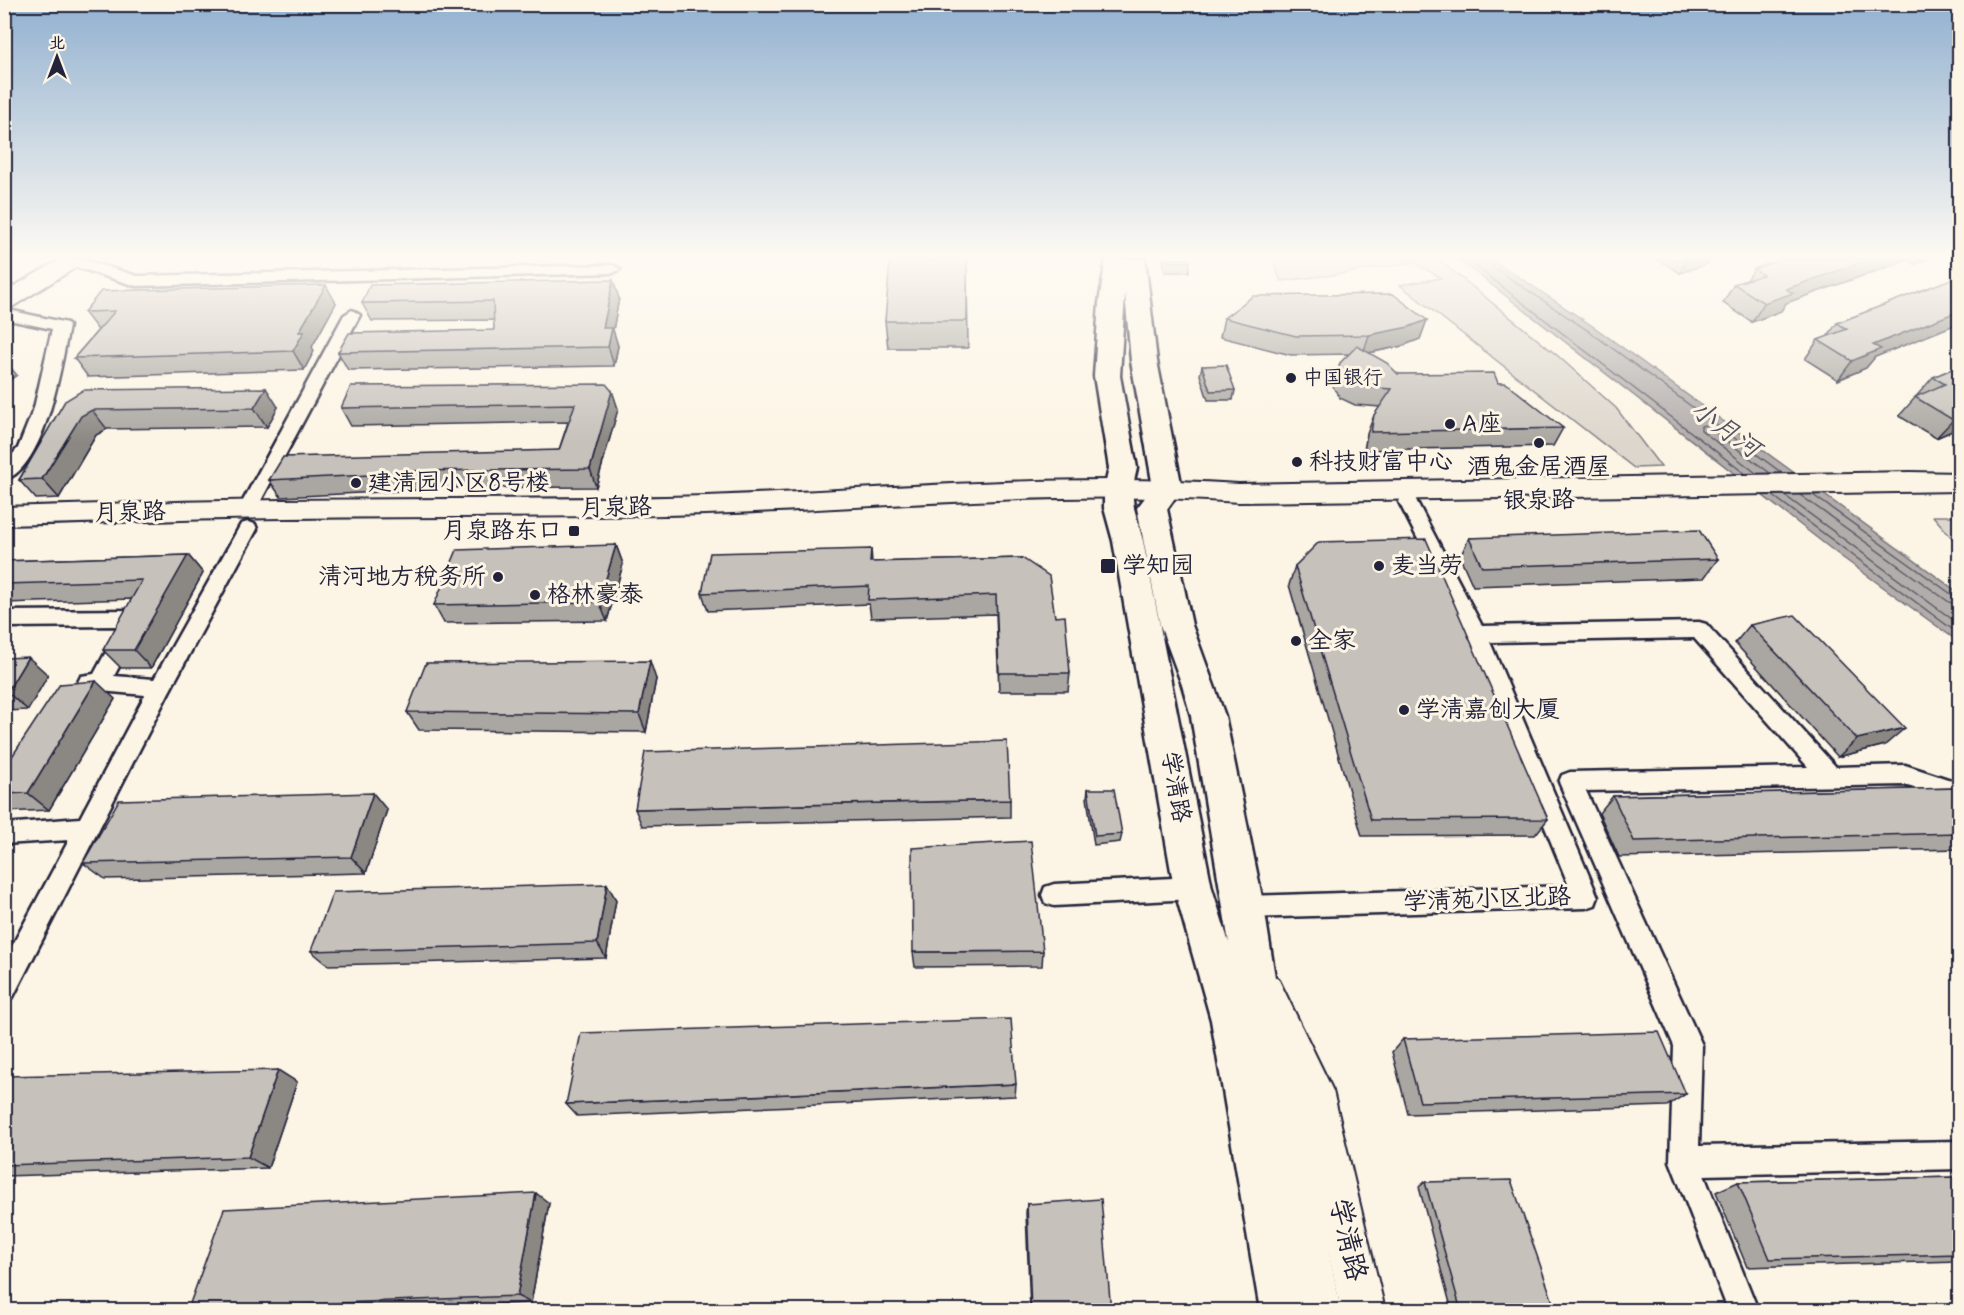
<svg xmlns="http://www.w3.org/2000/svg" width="1964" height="1315" viewBox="0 0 1964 1315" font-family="Mynerve,'LXGW WenKai TC',sans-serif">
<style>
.green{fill:#dcd6cc;stroke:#7f7c84;stroke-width:1.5}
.water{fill:#b2adab;stroke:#78757e;stroke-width:1.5}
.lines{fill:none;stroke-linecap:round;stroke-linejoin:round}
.shore{stroke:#5c5a68;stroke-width:1.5}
.street-casing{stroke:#22223b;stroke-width:5}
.secondary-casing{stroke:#22223b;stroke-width:4}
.primary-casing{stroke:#22223b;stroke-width:5}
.street{fill:#fcf5e5;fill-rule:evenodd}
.secondary{fill:#fcf5e5;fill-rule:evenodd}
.primary{fill:#fcf5e5;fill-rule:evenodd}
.wall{fill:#aaa6a1;stroke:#22223b;stroke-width:1.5}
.shaded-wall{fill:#8b8783;stroke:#22223b;stroke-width:1.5}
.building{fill:#c6c1bb;stroke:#22223b;stroke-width:1.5}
.poi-dot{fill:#22223b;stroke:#fcf5e5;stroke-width:2}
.labels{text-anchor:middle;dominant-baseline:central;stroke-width:6;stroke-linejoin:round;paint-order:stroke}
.far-poi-label{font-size:20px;fill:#22223b;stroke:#fcf5e5;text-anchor:start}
.poi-label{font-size:24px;fill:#22223b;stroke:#fcf5e5;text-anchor:start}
.street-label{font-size:24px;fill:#22223b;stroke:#fcf5e5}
.water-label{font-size:26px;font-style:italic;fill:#545362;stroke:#fcf5e5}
.near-street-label{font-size:28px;fill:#22223b;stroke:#fcf5e5}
</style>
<rect width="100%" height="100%" fill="#fcf5e5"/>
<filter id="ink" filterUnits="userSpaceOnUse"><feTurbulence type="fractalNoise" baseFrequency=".0167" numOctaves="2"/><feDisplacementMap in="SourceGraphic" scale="12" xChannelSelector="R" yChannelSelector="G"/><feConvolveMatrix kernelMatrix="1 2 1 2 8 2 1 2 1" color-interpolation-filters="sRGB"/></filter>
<g filter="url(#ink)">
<path class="green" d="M1272,259H1438L1558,356L1616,408L1661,467L1634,468L1400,285L1441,278L1414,262L1333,275L1281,281Z
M1933,516H1959V546Z"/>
<path class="water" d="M1456,259H1492L1597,329L1959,593V642L1839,555L1479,275Z"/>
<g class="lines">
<path class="shore" d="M1466,259L1744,473
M1490,259L1493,267L1593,334L1782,473
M1756,473L1701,430V426L1705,425L1770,473
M1772,495L1960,635
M1784,495L1960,625
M1800,495L1949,602L1960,605
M1813,495L1954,596L1960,597"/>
<defs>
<path id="street" d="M66,259H81L137,276L613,265L620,269L613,273L136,286L67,264Z
M4,309L67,323L69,326C62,363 45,469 4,480V464L18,448L34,408L52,329L4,319Z
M352,310L360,315L256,510L254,515L247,516L240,515L238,510L344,315Z
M1408,496L1415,497L1417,502L1482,626L1699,622L1706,624L1836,767L1905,765L1960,783V803L1905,785L1586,791L1702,1045L1699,1146L1960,1141V1169L1704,1175L1758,1310H1728L1670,1161L1674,1046L1559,782L1562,775L1570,772L1808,767L1694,638L1490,642L1598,897L1595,905L1586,908L1244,918L1235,915L1232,907L1235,899L1244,896L1569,886L1466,634L1399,502L1401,497Z
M248,522L255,524L257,529L169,692L13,997L4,1000V961L69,840L4,844V824L80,818L145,695L89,690L81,688L78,682L81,676L94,674L120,626L4,627V611L135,610L142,613L145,618L114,676L154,679L241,524Z
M1193,877L1202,880L1205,888L1202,896L1193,899L1054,906L1045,903L1042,895L1045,887L1054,884Z"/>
<path id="secondary" d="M61,259H86L83,263L12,307L4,308V292Z
M1910,472L1960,473V491L1239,502C1062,489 883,508 706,514C565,518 424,516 284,518C191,519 98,523 4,525V507C98,504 191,501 284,500C424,498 565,500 706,496C883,490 1062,472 1239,484Z
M1265,973L1278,978L1333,1091L1385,1310H1341L1294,1094L1246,991L1252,978Z"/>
<path id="primary" d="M1106,259H1145L1157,361L1182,488L1167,509L1192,625L1225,716L1264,907L1285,1041L1341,1310H1260L1211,1020L1174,888L1113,541L1104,508V490L1109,468L1094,376L1099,303ZM1125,293L1131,361L1153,487L1137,508L1160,625L1182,685L1191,716L1229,943L1212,888L1143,541L1134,508L1132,490L1137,468L1120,376Z"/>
</defs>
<use href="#street" class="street-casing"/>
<use href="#secondary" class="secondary-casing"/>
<use href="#primary" class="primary-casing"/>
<use href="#street" class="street"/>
<use href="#secondary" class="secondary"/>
<use href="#primary" class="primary"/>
</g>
<path class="wall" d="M1163,259H1189L1190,262L1189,272H1165Z
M1657,259H1710L1707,264L1680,273Z
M1782,259H1928L1915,264L1908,260L1786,303L1781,311L1752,322L1723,303L1734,284L1747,280L1754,269Z
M967,260L968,348H888L885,321Z
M1959,276V323L1875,357L1866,368L1838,380L1805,359L1818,340L1827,337L1837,323Z
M619,298L613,330L618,346L614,366L348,370L338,352L494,330V320L372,321L362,303Z
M336,303L312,347L314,351L304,370L88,377L74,358L98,330L84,312Z
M1224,318L1427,320L1420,339L1402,346L1369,353L1398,374L1498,383L1563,428L1553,446L1364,450L1367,434L1374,415L1380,407L1355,405L1340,398L1333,387L1340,363L1349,354L1291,355L1220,337Z
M1202,366L1235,390L1233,400H1208L1200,375Z
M1959,366V428L1936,438L1899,416L1933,377Z
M612,391L618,409L596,487L421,488L420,490L281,497L269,480L559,450L568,422L351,426L341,408Z
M65,401L278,407L267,427L107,429L96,435L59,498L36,499L19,480Z
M1469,538L1718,559L1704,578L1473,586L1460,557Z
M616,545L623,564L607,621L444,623L434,605Z
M871,549L872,562L1022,558L1055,617L1070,673L1068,691H999L996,614L871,618L869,604L708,611L702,593Z
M188,555L203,573L151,668H121L103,650L132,599L4,603V561Z
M1295,566L1548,819L1535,835L1362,836L1289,585Z
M1750,625L1885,745L1838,757L1735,643Z
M4,658L48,675L28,710L4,711Z
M656,679L646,732L419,730L407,712Z
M115,699L49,810L4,812V762L9,761Z
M1959,788V849L1619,857L1599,813L1613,796Z
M1088,789L1122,834L1120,842L1094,845L1087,798Z
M1010,800V817L642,826L635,809Z
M387,810L366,873L105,879L83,863Z
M607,884L616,900L606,958L328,965L311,951Z
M1043,951L1042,966L915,967L913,952Z
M1403,1039L1686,1094L1667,1106L1408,1114L1392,1052Z
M4,1076L297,1082L268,1168L4,1176Z
M1016,1084L1015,1096L577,1116L566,1104Z
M1959,1177V1261L1747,1267L1716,1192L1738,1182Z
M1425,1182L1556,1311H1452L1419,1187Z
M549,1203L531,1303L340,1311H194L188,1309Z
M1027,1204L1111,1311H1030L1026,1213Z"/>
<path class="shaded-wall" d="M1687,259H1710L1707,264L1680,273Z
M1871,259H1908L1786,303L1781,311L1752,322L1764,303L1786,289Z
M1919,259H1928L1915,264Z
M613,280L619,298L613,330L618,346L614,366L603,328Z
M326,285L336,303L312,347L314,351L304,370L293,351L299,332Z
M1959,311V323L1875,357L1866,368L1838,380L1852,361L1873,345Z
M1427,320L1420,339L1402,346L1363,354L1369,335Z
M4,360L17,375L4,384Z
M266,388L278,407L267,427L254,408Z
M612,391L618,409L596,487L590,469Z
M92,410L107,429L96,435L59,498L42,479L81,416Z
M1959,417V428L1936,438L1953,420Z
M411,471L421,488L420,490L410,473Z
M616,545L623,564L607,621L599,602Z
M188,555L203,573L151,668L134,650Z
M28,657L48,675L28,710L7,692Z
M650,661L656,679L646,732L639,714Z
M96,681L115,699L49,810L28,793Z
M1905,728L1885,745L1838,757L1857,739Z
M373,793L387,810L366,873L351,857Z
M607,884L616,900L606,958L597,943Z
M278,1070L297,1082L268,1168L248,1157Z
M536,1193L549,1203L531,1303L517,1296Z"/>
<path class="building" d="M1166,259H1189L1190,262H1167Z
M1782,259H1871L1786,289L1793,293L1764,303L1734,284L1763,275L1754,269Z
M967,260V321H885L890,261Z
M1959,276V311L1873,345L1881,349L1852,361L1818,340L1847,329L1837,323Z
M613,280L603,328H612L608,347L338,352L349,333L494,330L493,301L362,303L370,285Z
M326,285L299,332H304L293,351L74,358L115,311L84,312L101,291Z
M1393,294L1427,320L1409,327L1369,335L1296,336L1224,318L1253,296Z
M1357,346L1387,363L1398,374L1494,373L1498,383H1506L1563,428L1371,432L1374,415L1392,389L1361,387L1346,379L1339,368L1340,363Z
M1226,365L1235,390L1210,391L1202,366Z
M1959,366V417L1953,420L1915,397L1945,384L1933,377Z
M606,384L612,391L590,469L411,471L410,473L269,480L283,457L559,450L575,404L341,408L351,386Z
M266,388L254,408L92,410L81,416L42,479L19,480L65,401L83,390Z
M1699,530L1718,559L1482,567L1469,538Z
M1426,539L1548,819L1371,820L1295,566L1319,542Z
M616,545L599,602L434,605L457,550Z
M871,549L870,562L1022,558L1049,576L1055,617L1065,616L1070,673H999L996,595L868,600L869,586L702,593L710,553Z
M188,555L134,650H103L142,580L4,584V561Z
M1795,615L1905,728L1857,739L1750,625Z
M28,657L7,692H4V658Z
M650,661L639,714L407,712L426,663Z
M96,681L28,793L4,794V762L9,761L60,684Z
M1007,741L1010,800L635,809L645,752Z
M1959,788V833L1634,841L1613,796Z
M1088,789H1114L1122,834L1095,836Z
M373,793L351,857L83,863L119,800Z
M1031,841L1043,951L913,952L912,848Z
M607,884L597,943L311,951L333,892Z
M1011,1019L1016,1084L566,1104L581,1033Z
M1659,1032L1686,1094L1420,1102L1403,1039Z
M278,1070L248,1157L4,1165V1076Z
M1959,1177V1254L1770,1259L1738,1182Z
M1511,1180L1556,1311H1461L1425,1182Z
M536,1193L517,1296L188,1309L224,1209Z
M1101,1199L1111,1311H1031L1027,1204Z"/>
</g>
<linearGradient id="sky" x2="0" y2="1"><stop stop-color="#92b1d0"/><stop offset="0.58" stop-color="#fefaf3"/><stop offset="1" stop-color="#fefaf3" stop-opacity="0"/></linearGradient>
<rect width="1964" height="443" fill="url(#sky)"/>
<g class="poi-dot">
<circle cx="1291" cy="378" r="6"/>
<circle cx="1450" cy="424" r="6"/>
<circle cx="1539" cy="443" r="6"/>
<circle cx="1297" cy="462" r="6"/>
<circle cx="356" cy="483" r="6"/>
<rect x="568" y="525" width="12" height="12" rx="3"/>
<rect x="1100" y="558" width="16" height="16" rx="3"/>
<circle cx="1379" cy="566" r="6"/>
<circle cx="498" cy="577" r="6"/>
<circle cx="535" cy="595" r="6"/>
<circle cx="1296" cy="641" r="6"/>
<circle cx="1404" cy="710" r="6"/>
</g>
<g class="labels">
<g class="far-poi-label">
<text x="1303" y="378">中国银行</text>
</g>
<g class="poi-label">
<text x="1462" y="424">A座</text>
<text x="1309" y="462">科技财富中心</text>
<text x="1539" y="467" text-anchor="middle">酒鬼金居酒屋</text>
<text x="368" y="483">建清园小区8号楼</text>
<text x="562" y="531" text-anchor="end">月泉路东口</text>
<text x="1122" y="566">学知园</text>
<text x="1391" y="566">麦当劳</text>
<text x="486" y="577" text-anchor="end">清河地方税务所</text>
<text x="547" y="595">格林豪泰</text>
<text x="1308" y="641">全家</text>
<text x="1416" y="710">学清嘉创大厦</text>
</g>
<g class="street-label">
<text transform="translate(1539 501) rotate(-1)">银泉路</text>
<text transform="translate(616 508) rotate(-1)">月泉路</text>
<text transform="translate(130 513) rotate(-1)">月泉路</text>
<text transform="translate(1175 787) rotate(80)">学清路</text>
<text transform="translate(1487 900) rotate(-2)">学清苑小区北路</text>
</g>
<g class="water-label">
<text transform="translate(1725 430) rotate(36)">小月河</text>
</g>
<g class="near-street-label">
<text transform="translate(1347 1240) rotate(77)">学清路</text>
</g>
</g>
<rect width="1964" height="1315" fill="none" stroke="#fcf5e5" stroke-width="24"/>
<rect x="12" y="12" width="1940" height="1291" fill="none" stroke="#22223b" stroke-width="2" filter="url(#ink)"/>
<g transform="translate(57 57)" stroke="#fcf5e5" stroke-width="4.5" paint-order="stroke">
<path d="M0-4.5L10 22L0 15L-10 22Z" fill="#22223b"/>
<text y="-9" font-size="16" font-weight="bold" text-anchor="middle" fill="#22223b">北</text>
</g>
</svg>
